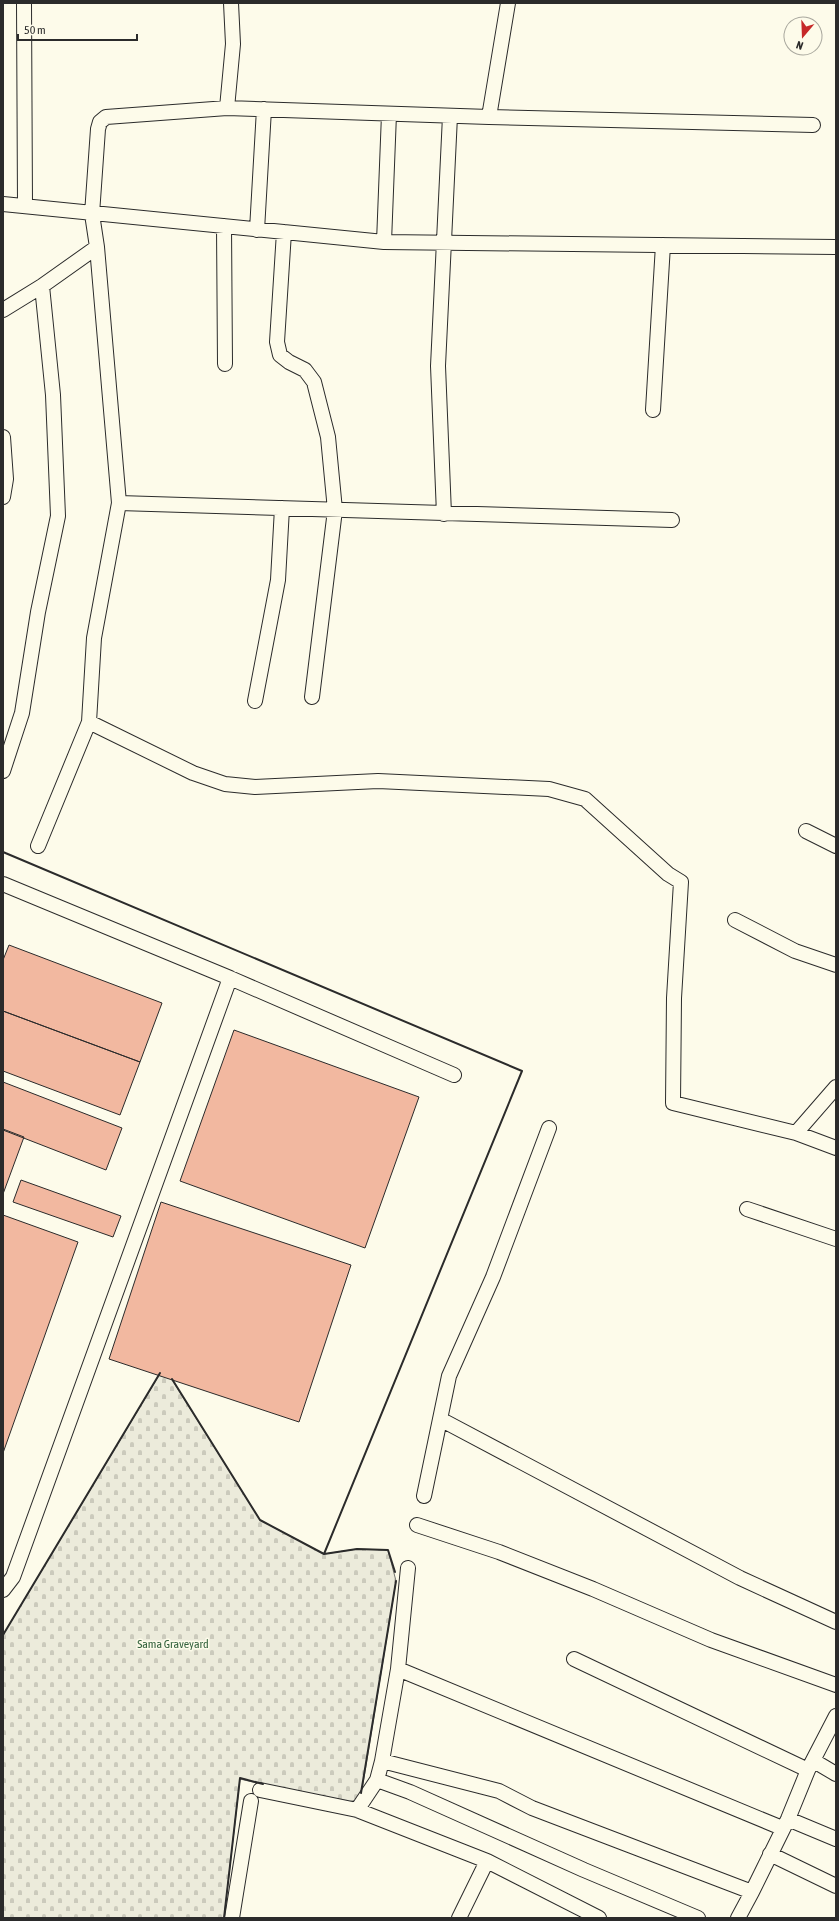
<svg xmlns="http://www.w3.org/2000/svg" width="839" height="1921" viewBox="0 0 839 1921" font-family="'Asap Condensed',sans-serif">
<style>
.cemetery{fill:url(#cemetery-stones);stroke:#74746e}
.building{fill:#f2b8a0;stroke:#2b2b2b}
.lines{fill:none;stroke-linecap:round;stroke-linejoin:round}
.minor-casing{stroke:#2b2b2b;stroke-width:16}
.minor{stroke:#fdfbea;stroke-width:14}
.wall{stroke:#2b2b2b;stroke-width:2}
.labels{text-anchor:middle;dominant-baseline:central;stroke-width:3;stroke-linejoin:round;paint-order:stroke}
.park-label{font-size:12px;fill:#34623c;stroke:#fdfbea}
</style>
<defs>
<pattern id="cemetery-stones" width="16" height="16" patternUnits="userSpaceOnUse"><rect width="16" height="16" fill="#ecebdb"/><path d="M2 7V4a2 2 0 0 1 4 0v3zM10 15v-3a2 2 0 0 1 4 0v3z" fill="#cbcabc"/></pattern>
</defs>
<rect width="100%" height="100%" fill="#fdfbea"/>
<path class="cemetery" d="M164,1367L260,1520L324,1554L357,1549L388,1550L396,1581L361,1796L358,1800L341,1803L240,1779L224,1918H3V1635Z"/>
<path class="building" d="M9,945L162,1003L140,1062L3,1011V960Z
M3,1011L140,1062L120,1115L3,1071Z
M234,1030L419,1097L365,1248L180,1181Z
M3,1082L122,1128L106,1170L3,1130Z
M3,1129L24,1137L3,1194Z
M21,1180L121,1216L113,1237L13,1202Z
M161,1202L351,1265L299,1422L109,1359Z
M3,1215L78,1242L3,1453Z"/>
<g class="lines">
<defs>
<path id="minor" d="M24,3L25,205
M227,108L233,44L231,3
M489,117L508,3
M3,204L384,242L836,247
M224,226L225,364
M257,230L264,109
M284,232L277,342L280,355L289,362L305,370L314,382L328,437L335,510L312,697
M384,242L389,114
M3,310L42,286L97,247
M653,410L663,245
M3,437L6,479L3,497
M119,503L672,520
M444,514L438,366L450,116
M255,701L278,580L282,508
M89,722L193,773L225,784L255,787L378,781L549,789L585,799L668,874L681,882L674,998L673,1103L796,1133L836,1148
M3,771L22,713L38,612L58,516L53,395L42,286
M806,831L836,846
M38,846L89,722L94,638L119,503L97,247L92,214L98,129L100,122L106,117L227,108L489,117L813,125
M3,884L230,978L13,1577L3,1590
M735,920L795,951L836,965
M230,978L454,1075
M796,1133L836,1087
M747,1209L836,1239
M440,1419L740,1578L836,1622
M424,1496L449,1376L493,1277L549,1128
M417,1525L499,1552L593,1589L711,1640L836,1685
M574,1659L808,1770
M398,1669L782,1828
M382,1761L499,1791L532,1808L752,1892
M814,1761L836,1774
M377,1780L410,1792L584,1870L698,1918
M260,1790L357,1810L487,1861L599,1918
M357,1810L377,1780L382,1761L398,1669L408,1568
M788,1819L836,1839
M770,1854L836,1886
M232,1918L251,1801
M459,1918L487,1861
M738,1918L752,1892L788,1819L808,1770L836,1716"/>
</defs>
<use href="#minor" class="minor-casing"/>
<use href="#minor" class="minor"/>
<path class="wall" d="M3,852L522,1071L324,1554
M172,1379L260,1520L324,1554L357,1549L388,1550L395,1572
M3,1635L160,1373
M361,1793L396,1581
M224,1918L240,1778L263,1784"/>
</g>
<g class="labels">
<g class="park-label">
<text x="173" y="1644">Sama Graveyard</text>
</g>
</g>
<rect width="839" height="1921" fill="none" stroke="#2b2b2b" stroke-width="8"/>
<g transform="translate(803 36) rotate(199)"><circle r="19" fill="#fdfbea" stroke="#a9a89e"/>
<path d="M0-3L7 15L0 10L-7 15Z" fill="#c62828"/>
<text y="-6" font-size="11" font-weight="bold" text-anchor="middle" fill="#2b2b2b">N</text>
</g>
<path d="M18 34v6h119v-6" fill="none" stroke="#2b2b2b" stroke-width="2"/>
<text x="24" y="34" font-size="12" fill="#2b2b2b" stroke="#fdfbea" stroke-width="3" paint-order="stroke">50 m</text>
</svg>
